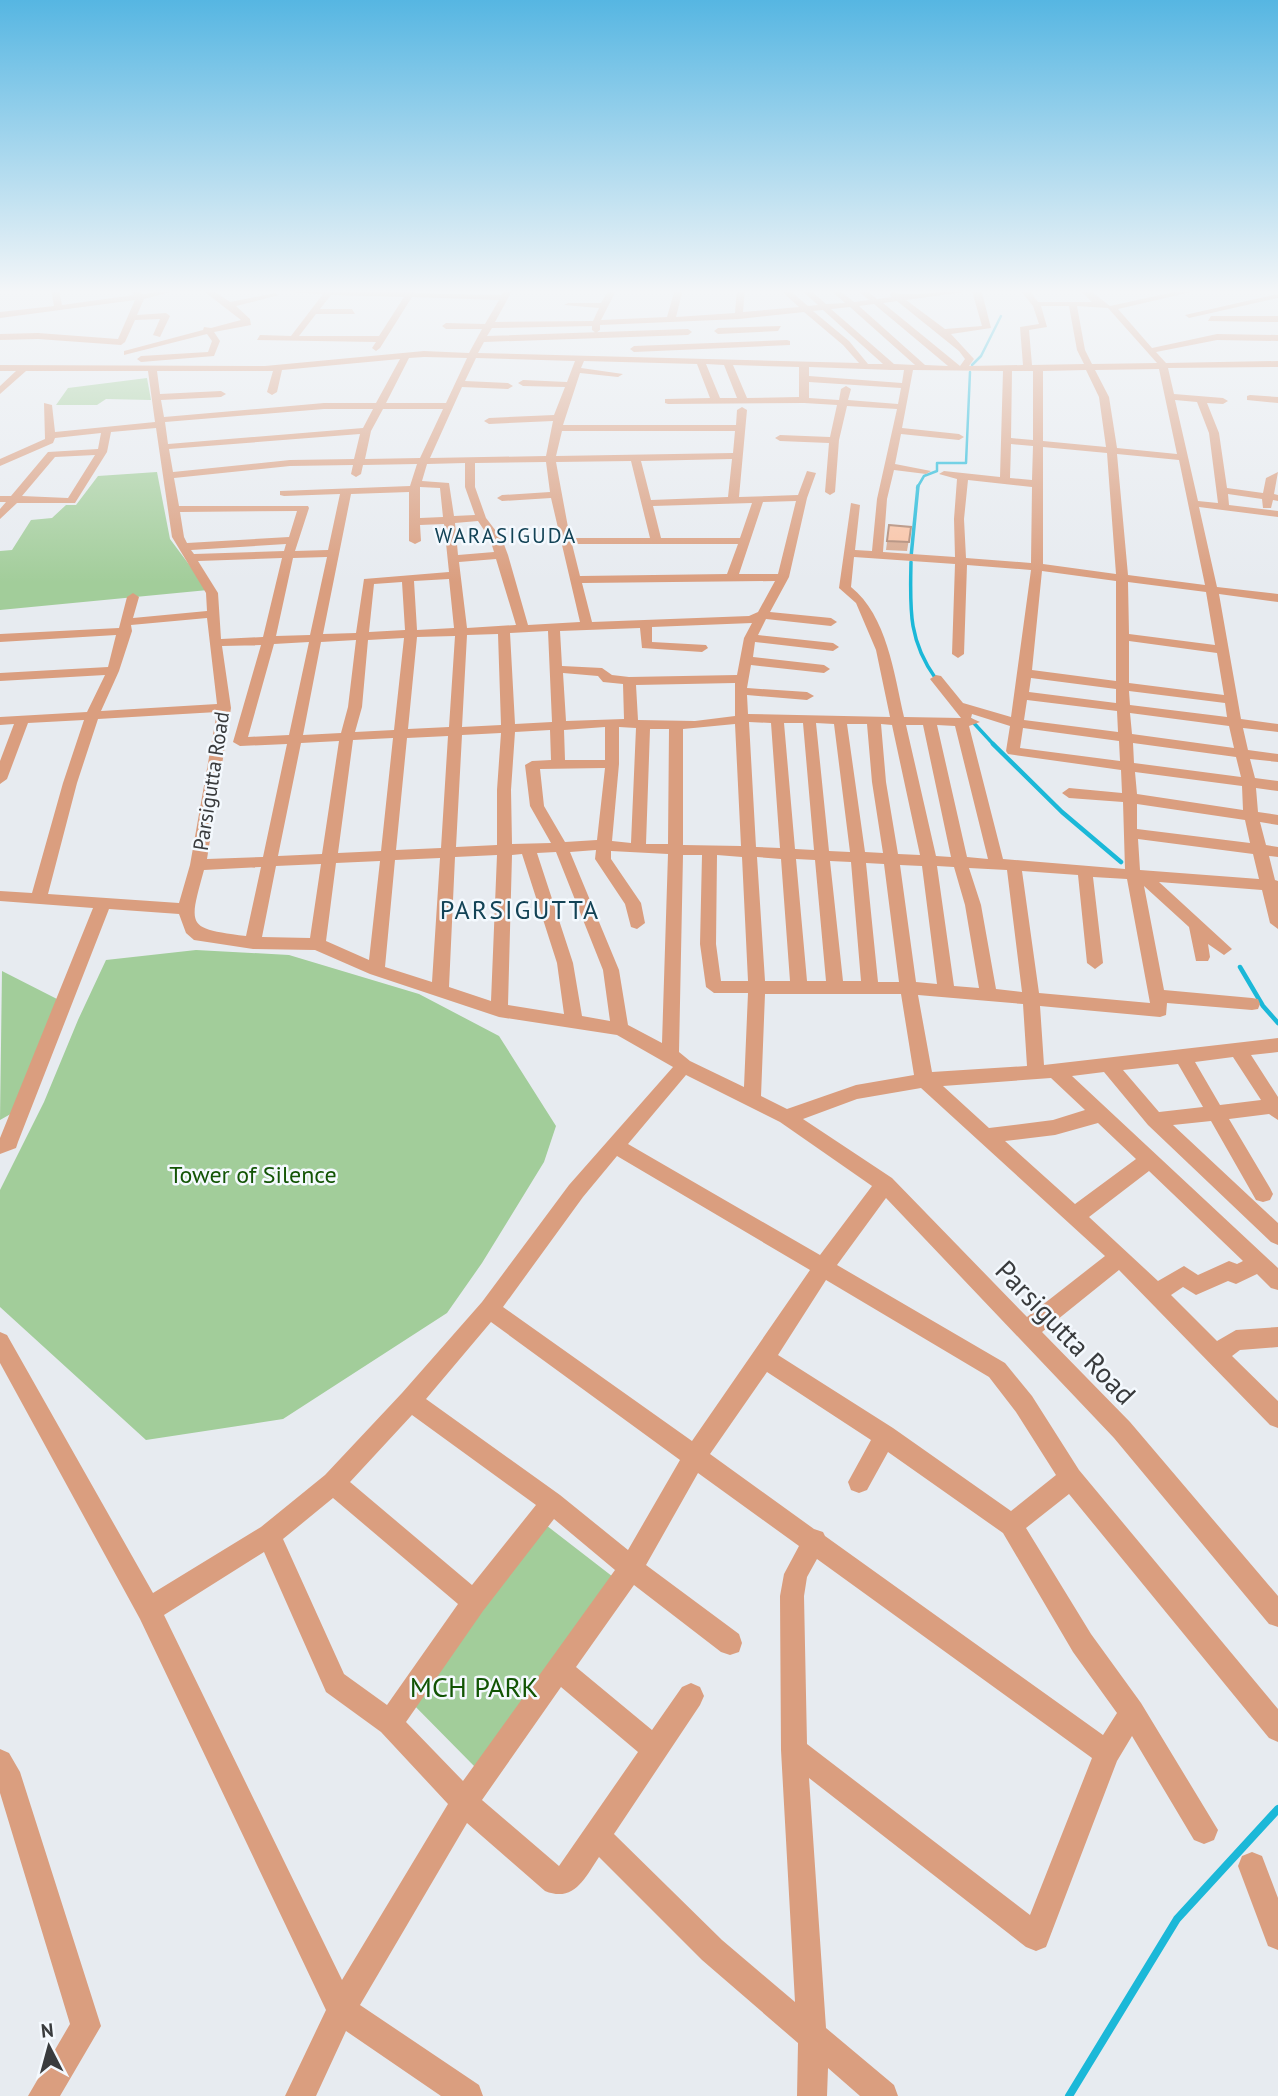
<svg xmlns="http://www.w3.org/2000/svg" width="1278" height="2096" viewBox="0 0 1278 2096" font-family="'PT Sans',sans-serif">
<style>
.green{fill:#a2cd9a}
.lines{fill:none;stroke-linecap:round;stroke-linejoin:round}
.stream-far3{stroke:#1bb8d8;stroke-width:2.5}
.stream-far2{stroke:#1bb8d8;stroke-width:3.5}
.stream-far1{stroke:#1bb8d8;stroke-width:4.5}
.stream{stroke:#1bb8d8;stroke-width:8}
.minor{fill:#da9e7f;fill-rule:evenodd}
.wall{fill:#d7a88e}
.building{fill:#fac3a5;stroke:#af8874;stroke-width:2}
.labels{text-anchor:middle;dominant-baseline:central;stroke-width:5;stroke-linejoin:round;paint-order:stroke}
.far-neighbourhood-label{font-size:21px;letter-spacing:2px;fill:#134356;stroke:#f4f9fe}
.far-street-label{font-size:21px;fill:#393b3d;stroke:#f4f9fe}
.park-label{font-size:24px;fill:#125404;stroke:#f4f9fe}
.neighbourhood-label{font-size:26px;letter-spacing:2px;fill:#134356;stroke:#f4f9fe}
.near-street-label{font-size:28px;fill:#393b3d;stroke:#f4f9fe}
.near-park-label{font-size:28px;fill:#125404;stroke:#f4f9fe}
</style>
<rect width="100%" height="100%" fill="#e7ebf0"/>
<path class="green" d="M147,378L151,400L106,399L97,405H56L68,388Z
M157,472L170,539L208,590L0,610V551L12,550L31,520L52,518L66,505H76L98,476Z
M196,950L289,955L419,994L499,1036L556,1126L544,1162L482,1263L447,1313L283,1419L146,1440L0,1307V1190L44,1102L78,1020L106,960Z
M2,971L57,999L16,1111L0,1120Z
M542,1522L617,1580L476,1768L402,1693Z"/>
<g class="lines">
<path class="stream-far3" d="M972,365L981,356L1001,316
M917,488L924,476L937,471V463H966L970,372"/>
<path class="stream-far2" d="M911,557L918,486
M911,562C910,609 908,640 936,679
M971,720L995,746"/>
<path class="stream-far1" d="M993,744L1062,812L1121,862
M1240,967L1263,1006L1278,1023"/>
<path class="stream" d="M1069,2096L1177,1919L1278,1809"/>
<path class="minor" d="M51,289H59L62,305L134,295L129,289H138L142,294L182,289L144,299L137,315L166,313L170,316L160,337L153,335L160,319L135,320L125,342L121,345L38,339L0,340V334L38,333L118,339L135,300L0,318V312L54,306Z
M201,289H211L230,302L275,293L279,295L236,306L250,319L251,325L214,332L220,341L214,356L141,362L137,359L141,356L208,352L212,341L207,334L124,355V351L203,330L204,327L211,328L241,320Z
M292,289L407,292L409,289H417L415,293L501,295L505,289H513L495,322L593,321L599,308L564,305L568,303H601L609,289H617L601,320L667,317L675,289H683L676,317L735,313L737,289H745L743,312L799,307L779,289H788L808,306L818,305L800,289H809L826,304L845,303L829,289H838L854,302L869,300L856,289H865L877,299L892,297L889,294L893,292C908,298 960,289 981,289L991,328L951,334L974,359L969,366L1023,365L1020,327L1039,324L1033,306L1019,289H1028L1038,302H1092L1079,289H1088L1110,306L1188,289H1204L1118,309L1152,348L1217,334L1278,335V341L1217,340L1156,352L1166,363L1278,361V367L1168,368L1174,394L1223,398L1228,401L1223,404L1207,403L1219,433L1227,488L1263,493L1266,478L1278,472L1274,494L1278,495V501L1273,500L1271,508H1263L1262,499L1228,494L1229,505L1278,511V517L1199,507L1217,587L1278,594V602L1219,594L1241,719L1278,724V732L1243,728L1248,750L1278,754V762L1250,759L1255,778L1278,781V791L1256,788L1258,812L1278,815V825L1260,822L1266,845L1278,847V857L1269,856L1275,880L1278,881V929L1270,923L1262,890L1159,882L1232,949L1224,955L1208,944L1210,957L1208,961H1196L1189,927L1144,886L1164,990L1252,998L1258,999L1260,1004L1258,1009L1252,1010L1167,1003L1166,1015L1160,1017L1040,1006L1044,1065L1278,1038V1052L1251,1055L1278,1097V1120L1269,1114L1229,1119L1270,1188L1273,1194L1270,1200L1263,1202L1256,1200L1211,1121L1173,1125L1278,1223V1245L1271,1242L1148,1125L1104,1072L1072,1076L1278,1268V1290L1271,1288L1257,1274L1236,1284L1228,1281L1196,1295L1183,1287L1171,1295L1217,1341L1236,1330L1278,1327V1347L1240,1350L1232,1356L1278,1401V1428L1270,1425L1119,1270L1042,1332L1130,1422L1278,1596V1627L1269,1624L1114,1438L886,1198L837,1265L1005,1363L1032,1396L1079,1470L1278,1709V1742L1269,1738L1069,1494L1026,1528L1091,1634L1141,1703L1218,1830L1214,1840L1204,1844L1194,1840L1132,1736L1117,1761L1046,1947L1036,1951L1026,1947L809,1778L826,2028L894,2085L898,2096H860L828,2068L827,2096H797L798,2043L702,1960L599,1857C585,1878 574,1903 545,1891L467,1823L360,2005L479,2085L483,2096H441L346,2031L316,2096H285L326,2010L140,1619L0,1363V1332L7,1335L153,1593L261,1527L325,1475L402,1393L482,1302L569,1185L673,1067L617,1035L499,1017L370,974L315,950L253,949L194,940L186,933L179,914L109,909L18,1142L16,1148L0,1154V1138L93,908L0,901V891L32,893L63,783L84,720L28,723L7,779L0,784V761L14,724L0,725V717L87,712L105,675L0,681V673L108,667L116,635L0,642V634L119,628L127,597L133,593L139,597L133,618L207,611L206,593L172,537L156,428L111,432L107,452L75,503H17L0,519V509L6,502H0V496H11L48,452L98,449L101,433L55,438L53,443L0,466V459L45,439L44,403L52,405L55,432L155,422L148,371H26L0,394V386L16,371H0V365L265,366L424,351L469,353L482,329H446L442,326L446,323L485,324L499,300L412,297L380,348L376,351L372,348L376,342L257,340L260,335L291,336L323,294L295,293ZM972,291L982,326L945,329L906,300ZM331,295L404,297L379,336H299L316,314H355L352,309H320ZM897,301L959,351L965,359L960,366L883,303ZM874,304L948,366L925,365L859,306ZM1041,306H1069L1077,350L1084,364L1032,365L1029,330L1047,327ZM1077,306L1108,308L1157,363L1092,364L1085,350ZM850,307L915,365L894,364L831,309ZM823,310L883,364H868L849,341L813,311ZM804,312L843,345L859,363L478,353L484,342L688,335L692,332L688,329L487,336L492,328L592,326V330L596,333L600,330V325L739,319ZM424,357L467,358L446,403H386L409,358ZM476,358L575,361L567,382L523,380L518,383L523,386L565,387L554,415L489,418L484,421L489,424L553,421L546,456L430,458L462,387L508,389L513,386L508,383L465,381ZM400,359L376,403H324L164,417L161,400L221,397L226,394L221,391L160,394L157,371H273L267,392L272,395L277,392L282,370ZM584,361L697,364L710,398L665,399V403L668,404L804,403L837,405L830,437L780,435L775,438L780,441L829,443L825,492L830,495L835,492L839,440L847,406L897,409L877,499L872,551L855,550L860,505L851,503L839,588L856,603L876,650L890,717L748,714L747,695L807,700L814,696L807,692L747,688L751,665L824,673L830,669L824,665L753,657L755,642L833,651L839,647L833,643L758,635L766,619L831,626L837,622L831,618L770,612L789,577L807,498L816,473L807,471L798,495L739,497L747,410L742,407L737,410L736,425H563L580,373L618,377L623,374L581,368ZM706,364L724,365L737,398H720ZM733,365L799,367V397L747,398ZM809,367L892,370H904L902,383L809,376ZM1159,369L1177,454L1117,448L1109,397L1095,370ZM913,370L1003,371L1000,477L944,471L939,474L957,479L954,519L955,557L883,552L887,499L894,470L926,474L931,471L895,464L901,434L959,440L964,437L959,434L902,428ZM1086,370L1099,397L1106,447L1043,441V371ZM1012,371H1033V440L1011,438ZM809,382L901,388L898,404L848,400L851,389L846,386L841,389L839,400L809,398ZM1175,400L1197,402L1209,433L1218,503L1198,501ZM324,409H373L363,428L168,444L165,422ZM383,409H443L420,458L365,459L371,431ZM562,431H735L733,453L556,456ZM360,434L354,459L290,460L173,472L169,449ZM1011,444L1033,446L1032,480L1010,478ZM1043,447L1107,453L1116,574L1043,564ZM1117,454L1179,460L1205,585L1128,575ZM95,455L68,498L22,496L55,457ZM732,459L728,497L651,500L641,461ZM631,461L650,538H570L556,462ZM546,462L550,492L502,495L497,498L502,501L551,498L580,622L528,625L508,555L502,539L486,518L475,487V463ZM465,463V487L475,515L454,516L449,483L422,481L427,464ZM417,464L410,486L280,491V495L284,496L340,494L328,550L295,551L309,508L308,506H179L174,478L290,466L353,465L351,474L356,477L361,474L363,465ZM968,480L1032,487L1031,563L966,558L964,519ZM420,487L440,488L443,517L420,518ZM409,492V541L415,544L421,541L420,525L444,524L449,572L364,579L356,633L323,634L351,494ZM796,501L778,574H739L763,502ZM752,503L740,538H661L653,506ZM297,511L289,537L187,543L184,537L180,512ZM478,521L490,539L494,552L458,555L455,523ZM286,544L284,551L194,554L191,550ZM572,544H738L727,574L580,576ZM327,557L310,635L276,636L293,558ZM854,557L955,564L952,654L958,658L964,654L967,565L1031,570L1011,717L963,703L941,676L936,675L930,679L961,718L904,717C894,673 887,616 851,587ZM282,558L263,637L221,639L218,593L198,561ZM496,559L516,625L467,628L459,562ZM1042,571L1116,581V681L1032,670ZM449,579L454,628L417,630L414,581ZM775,581L758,612L749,616L592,622L582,583ZM402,582L405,630L369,632L374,584ZM1128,582L1206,592L1215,645L1129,634ZM207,618L217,704L101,711L119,671L132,631L131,625ZM752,623L744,638L737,675L629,677L612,675L602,668L562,666L560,631L640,628L642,648L702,652L708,648L706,645L652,642V627ZM548,631L552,722L515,724L510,633ZM498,634L501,725L462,727L467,635ZM455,636L449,727L408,729L417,637ZM404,638L394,730L355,732L362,707L368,640ZM356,640L348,707L341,733L303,735L321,642ZM1129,641L1217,653L1224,695L1129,683ZM309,642L289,735L248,737L274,644ZM261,645L233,742L240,746L287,744L263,857L207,859L231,708L222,646ZM563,673L598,676L603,682L623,684L624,719L566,721ZM1031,678L1116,689V703L1029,692ZM735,683V716L695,721L638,720L636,685ZM1129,691L1225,703L1227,717L1130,705ZM1027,700L1117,711L1118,732L1024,720ZM217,712L190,865L179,903L48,894L77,783L98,719ZM1130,713L1229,726L1234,748L1132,734ZM972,714L1010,726L1006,751L1008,754L1121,770L1122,793L1069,788L1062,793L1069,798L1123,802L1125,869L1003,859L969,726L980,722L971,718ZM749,722L771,723L780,848L756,847ZM784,723H803L814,850L795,849ZM816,723L834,724L850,852L829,851ZM735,724L741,846L683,845V729ZM847,724H867L872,782L883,853L865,852ZM881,724L892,725L920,855L898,854L886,782ZM906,725H923L951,857L936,856ZM937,725L955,726L988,859L967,857ZM605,727V760H565L564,730ZM619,727L636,728L631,843L612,841L619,764ZM1023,728L1119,741L1120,761L1020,748ZM650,729H669L668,844H646ZM550,730L551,760L532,761L525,765L530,806L551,843L512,844L511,790L515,732ZM501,733L497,790V845L456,847L462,735ZM448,736L441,848L396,850L407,738ZM393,738L381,851L338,853L353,740ZM339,741L322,854L278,856L301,743ZM1133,743L1236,757L1241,777L1134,763ZM605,768L597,840L565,842L544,806L540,769ZM1135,772L1242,786L1243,810L1137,794ZM1137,804L1245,820L1250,843L1137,829ZM1138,839L1253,854L1259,879L1140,870ZM596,850L595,859L625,904L631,927L637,929L645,923L641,903L611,859V851L668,854L662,1043L628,1025L619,970L570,852ZM556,852L603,970L610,1021L582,1016L573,963L537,853ZM522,854L557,963L564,1014L508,1005L512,855ZM497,855L491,1001L449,987L455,857ZM683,855H702L700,944L706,987L714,993H748L744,1087L690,1061L679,1052ZM717,855L742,857L748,981H721L716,944ZM757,857L781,859L790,981H765ZM440,858L432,982L385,967L395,860ZM796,859L815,860L826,981H807ZM380,861L369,960L326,941L336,863ZM830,861L851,862L861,981H843ZM866,863L884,864L899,982H878ZM321,864L310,938L262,937L276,866ZM900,865L922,866L937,984L916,982ZM937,866L954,867L965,905L979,988L954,986ZM261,867L246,936C187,928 188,928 204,870ZM969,868L1007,870L1022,992L996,989L981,905ZM1022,871L1078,875L1087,963L1095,969L1103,963L1093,877L1127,879L1150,1003L1039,993ZM765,994H901L914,1075L856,1085L787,1109L761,1096ZM918,995L1023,1004L1027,1066L932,1072ZM1233,1057L1261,1100L1220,1105L1195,1062ZM1178,1064L1203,1107L1159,1112L1123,1070ZM686,1075L780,1122L872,1186L820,1255L628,1144ZM1051,1078L1085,1110L1053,1120L989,1128L943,1086ZM921,1088L1105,1256L1027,1317L892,1178L803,1119L857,1099ZM1098,1123L1136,1159L1075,1204L1005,1141L1055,1135ZM617,1156L810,1270L692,1441L503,1307L583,1197ZM1149,1171L1243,1261L1237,1264L1229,1261L1198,1275L1184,1266L1158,1281L1089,1217ZM826,1280L989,1377L1016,1412L1056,1475L1011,1511L893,1428L778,1355ZM491,1322L680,1460L628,1550L560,1495L426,1399ZM767,1372L871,1440L848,1482L851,1490L859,1493L867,1490L888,1452L1003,1533L1073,1652L1117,1713L1103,1735L825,1536L823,1532L814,1529L710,1454ZM412,1415L536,1505L472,1585L350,1482ZM698,1473L799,1546L784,1574L780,1596L781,1750L795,2002L722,1940L614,1834L700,1705L704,1696L700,1687L691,1683L682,1687L652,1730L576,1667L634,1585L721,1652L730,1655L739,1652L742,1643L739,1634L646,1565ZM333,1498L458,1604L387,1705L344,1674L283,1539ZM554,1519L615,1570L463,1781L406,1722L483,1611ZM264,1552L326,1692L381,1732L448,1804L342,1980L164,1615ZM817,1559L1092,1758L1030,1915L807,1744L804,1596L807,1577ZM561,1687L638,1752L559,1866L482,1800Z
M1278,294V298L1189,318L1185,315Z
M1211,316H1278V322L1208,321Z
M781,326L778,331L718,334L714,331L718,328Z
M787,340L790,341V345L634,352L630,349L634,346Z
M1250,395L1278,397V403L1247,400V396Z
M0,1749L9,1753L20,1772L101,2026L60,2096H28L70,2024L0,1793Z
M1252,1852L1262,1856L1278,1898V1950L1268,1946L1238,1866L1242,1856Z"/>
</g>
<path class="wall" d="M889,525L911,527L907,551L886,550Z"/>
<path class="building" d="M889,525L911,527L909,542L887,541Z"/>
<linearGradient id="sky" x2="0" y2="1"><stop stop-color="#56b6e2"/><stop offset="0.5" stop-color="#f4f6f8"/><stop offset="1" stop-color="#f4f6f8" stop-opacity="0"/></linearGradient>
<rect width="1278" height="583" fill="url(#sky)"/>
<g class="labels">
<g class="far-neighbourhood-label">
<text x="506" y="535">WARASIGUDA</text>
</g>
<g class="far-street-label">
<text transform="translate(211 781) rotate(-81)">Parsigutta Road</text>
</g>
<g class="park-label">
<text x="253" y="1174">Tower of Silence</text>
</g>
<g class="neighbourhood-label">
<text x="520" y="909">PARSIGUTTA</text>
</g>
<g class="near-street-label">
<text transform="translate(1066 1332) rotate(46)">Parsigutta Road</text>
</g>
<g class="near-park-label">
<text x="474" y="1686">MCH PARK</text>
</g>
</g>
<g transform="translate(49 2047) rotate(354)" stroke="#f4f9fe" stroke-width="5" paint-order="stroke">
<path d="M0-5L12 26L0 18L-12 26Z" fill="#393b3d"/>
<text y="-10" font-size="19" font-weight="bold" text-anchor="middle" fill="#393b3d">N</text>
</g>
</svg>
